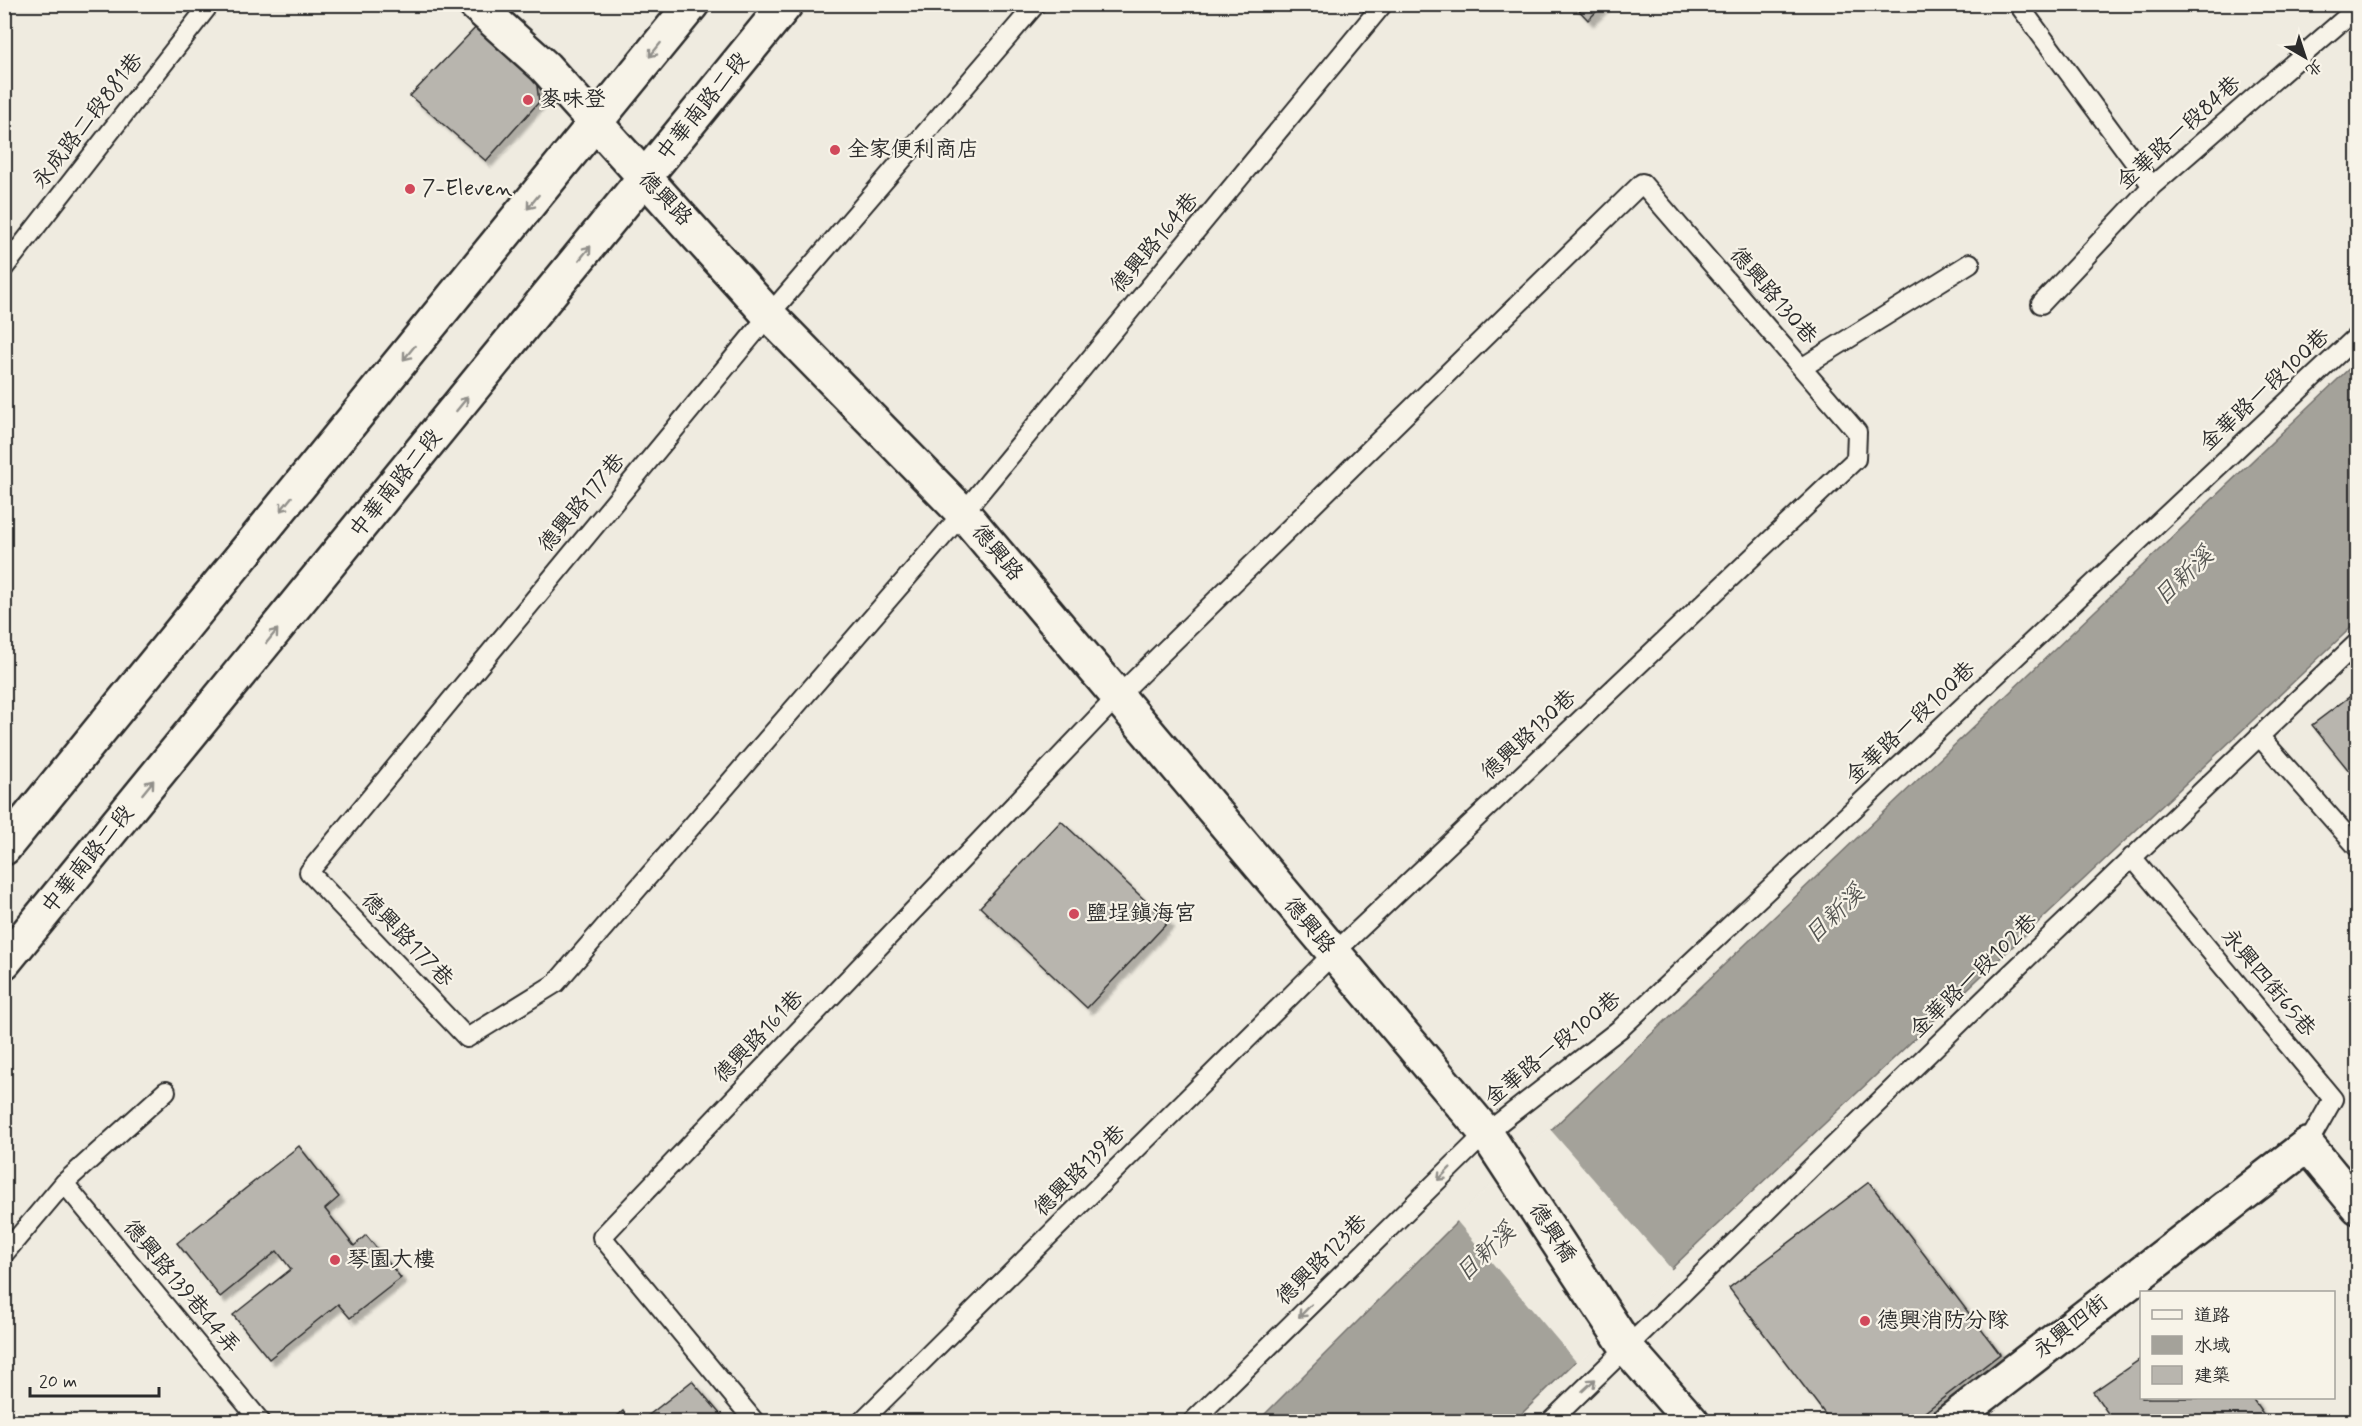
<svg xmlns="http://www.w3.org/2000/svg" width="2362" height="1426" viewBox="0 0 2362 1426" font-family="Mynerve,'LXGW WenKai TC',sans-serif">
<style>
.water{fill:#a4a29a;stroke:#74726e;stroke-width:1.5}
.pier{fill:#efebe0}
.building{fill:#b8b5ae;stroke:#2b2b2b;stroke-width:1.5;filter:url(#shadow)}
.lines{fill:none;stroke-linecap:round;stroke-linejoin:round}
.service-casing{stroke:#2b2b2b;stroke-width:22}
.minor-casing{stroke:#2b2b2b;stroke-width:38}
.tertiary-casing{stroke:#2b2b2b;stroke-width:38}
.service{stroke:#f7f3e8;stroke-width:18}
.minor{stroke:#f7f3e8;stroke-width:33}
.tertiary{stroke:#f7f3e8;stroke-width:33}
.oneway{stroke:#918f8a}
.poi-dot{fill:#d1495b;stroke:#f7f3e8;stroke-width:2}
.labels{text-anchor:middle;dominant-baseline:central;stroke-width:4.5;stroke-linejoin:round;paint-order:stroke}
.poi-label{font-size:22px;fill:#2b2b2b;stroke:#f7f3e8;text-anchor:start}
.street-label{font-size:22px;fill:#2b2b2b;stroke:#f7f3e8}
.water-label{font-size:24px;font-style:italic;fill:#555552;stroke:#f7f3e8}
</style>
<defs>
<filter id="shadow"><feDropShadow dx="5.5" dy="5.5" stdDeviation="1.5" flood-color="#0004"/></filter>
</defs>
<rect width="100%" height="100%" fill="#efebe0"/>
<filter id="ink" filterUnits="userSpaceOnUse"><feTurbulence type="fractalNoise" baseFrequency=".0167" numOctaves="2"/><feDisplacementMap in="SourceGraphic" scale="12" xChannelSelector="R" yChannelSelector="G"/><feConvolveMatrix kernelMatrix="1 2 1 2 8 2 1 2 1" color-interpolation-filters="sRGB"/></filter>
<g filter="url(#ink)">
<path class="water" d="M2357,361V622L1701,1240L1514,1421L1257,1422L1509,1170Z"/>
<path class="pier" d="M1549,1128L1673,1271L1578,1364L1455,1219Z"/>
<path class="building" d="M1573,4H1604L1588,20Z
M480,23L535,70L539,102L486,161L410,96Z
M2349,697L2358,708V782L2312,725Z
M1061,821L1168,922L1087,1008L980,907Z
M299,1146L339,1197L325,1209L354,1246L366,1235L401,1278L350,1318L338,1304L269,1359L233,1315L291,1269L277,1251L220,1297L177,1243Z
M1869,1182L2000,1354L1912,1422H1831L1729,1288Z
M2142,1358V1398H2252L2269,1422H2114L2093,1392Z
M692,1381L727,1422H640Z
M623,1411L630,1422H610Z"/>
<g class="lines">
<defs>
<path id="service" d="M1036,4L769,315L309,872L467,1038L556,983L963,513L1383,4
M2018,4L2152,186
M4,268L210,4
M2041,304L2152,186L2358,7
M1803,367L1970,263
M2259,736L2358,848
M2132,857L2333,1099L2307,1145
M64,1183L261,1422
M4,1254L64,1183L166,1091
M755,1422L602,1237L1117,697L1642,183L1857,432L1856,459L1333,954L861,1422
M1192,1422L1486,1133L1621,1028L2358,335
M1550,1422L1999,985L2358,642"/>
<path id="minor" d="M475,4L545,67L769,315L963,513L1486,1133L1628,1349L1692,1422
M1949,1422L2307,1145L2358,1207"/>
<path id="tertiary" d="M4,848L692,4
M4,962L786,4"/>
</defs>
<use href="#service" class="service-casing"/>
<use href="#minor" class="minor-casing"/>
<use href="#tertiary" class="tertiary-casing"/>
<use href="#service" class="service"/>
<use href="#minor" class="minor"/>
<use href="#tertiary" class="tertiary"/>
</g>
<defs><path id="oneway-shaft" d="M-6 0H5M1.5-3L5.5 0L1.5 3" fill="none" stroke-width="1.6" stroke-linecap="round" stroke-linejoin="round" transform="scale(1.5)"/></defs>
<g class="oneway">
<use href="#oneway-shaft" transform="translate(655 50) rotate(129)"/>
<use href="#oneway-shaft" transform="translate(533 202) rotate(129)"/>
<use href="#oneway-shaft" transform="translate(585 253) rotate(-51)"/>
<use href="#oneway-shaft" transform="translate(409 353) rotate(129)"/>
<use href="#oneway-shaft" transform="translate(462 404) rotate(-51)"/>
<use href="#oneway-shaft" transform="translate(286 504) rotate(129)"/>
<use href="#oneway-shaft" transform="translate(272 636) rotate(-51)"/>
<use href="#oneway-shaft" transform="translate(148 787) rotate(-51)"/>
<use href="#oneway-shaft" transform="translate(1444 1174) rotate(135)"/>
<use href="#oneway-shaft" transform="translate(1305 1311) rotate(135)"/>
<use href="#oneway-shaft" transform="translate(1589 1385) rotate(-43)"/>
</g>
</g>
<g class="poi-dot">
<circle cx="528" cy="100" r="6"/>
<circle cx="835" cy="150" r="6"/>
<circle cx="410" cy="189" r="6"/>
<circle cx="1074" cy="914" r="6"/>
<circle cx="335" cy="1260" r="6"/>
<circle cx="1865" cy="1321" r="6"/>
</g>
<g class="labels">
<g class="poi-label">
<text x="540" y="100">麥味登</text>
<text x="847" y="150">全家便利商店</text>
<text x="422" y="189">7-Eleven</text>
<text x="1086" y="914">鹽埕鎮海宮</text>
<text x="347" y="1260">琴園大樓</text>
<text x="1877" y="1321">德興消防分隊</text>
</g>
<g class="street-label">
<text transform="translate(703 107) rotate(-51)">中華南路二段</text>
<text transform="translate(88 121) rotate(-52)">永成路二段881巷</text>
<text transform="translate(2179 133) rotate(-42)">金華路一段84巷</text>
<text transform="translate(665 199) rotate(46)">德興路</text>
<text transform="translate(1155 243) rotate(-50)">德興路164巷</text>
<text transform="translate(1773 296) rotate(49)">德興路130巷</text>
<text transform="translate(2265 390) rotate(-43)">金華路一段100巷</text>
<text transform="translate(396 484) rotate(-51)">中華南路二段</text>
<text transform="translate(582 503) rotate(-50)">德興路177巷</text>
<text transform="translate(997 553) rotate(50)">德興路</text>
<text transform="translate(1911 723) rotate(-43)">金華路一段100巷</text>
<text transform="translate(1529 735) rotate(-43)">德興路130巷</text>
<text transform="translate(88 860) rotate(-51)">中華南路二段</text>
<text transform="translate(1309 926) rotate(50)">德興路</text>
<text transform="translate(407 940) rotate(46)">德興路177巷</text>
<text transform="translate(1974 976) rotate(-44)">金華路一段102巷</text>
<text transform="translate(2268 983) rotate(50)">永興四街65巷</text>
<text transform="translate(759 1037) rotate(-46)">德興路161巷</text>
<text transform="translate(1553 1049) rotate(-39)">金華路一段100巷</text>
<text transform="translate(1080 1171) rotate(-45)">德興路139巷</text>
<text transform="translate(1552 1233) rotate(57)">德興橋</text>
<text transform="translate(1322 1260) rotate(-45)">德興路123巷</text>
<text transform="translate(181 1287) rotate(50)">德興路139巷44弄</text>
<text transform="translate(2071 1327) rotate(-38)">永興四街</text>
</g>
<g class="water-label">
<text transform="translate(2184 577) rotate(-44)">日新溪</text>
<text transform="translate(1835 915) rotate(-44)">日新溪</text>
<text transform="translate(1486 1253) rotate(-44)">日新溪</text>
</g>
</g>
<rect width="2362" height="1426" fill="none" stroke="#f7f3e8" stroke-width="24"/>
<rect x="12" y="12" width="2338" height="1402" fill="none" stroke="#2b2b2b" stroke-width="2" filter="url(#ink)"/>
<rect x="2140" y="1291" width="195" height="108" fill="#f7f3e8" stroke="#a5a39c" stroke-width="1.5"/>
<rect x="2152" y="1310" width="30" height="9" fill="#f7f3e8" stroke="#a5a39c" stroke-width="1.5"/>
<text x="2194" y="1321" font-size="18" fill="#2b2b2b">道路</text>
<rect x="2152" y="1336" width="30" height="18" fill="#a4a29a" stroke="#a5a39c" stroke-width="1.5"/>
<text x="2194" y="1351" font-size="18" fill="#2b2b2b">水域</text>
<rect x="2152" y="1366" width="30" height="18" fill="#b8b5ae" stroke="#a5a39c" stroke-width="1.5"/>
<text x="2194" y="1381" font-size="18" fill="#2b2b2b">建築</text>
<g transform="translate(2305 57) rotate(141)" stroke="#f7f3e8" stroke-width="4.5" paint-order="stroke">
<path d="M0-4.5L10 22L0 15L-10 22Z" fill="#2b2b2b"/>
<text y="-9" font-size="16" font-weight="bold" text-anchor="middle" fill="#2b2b2b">北</text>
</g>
<path d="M30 1387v9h129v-9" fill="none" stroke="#2b2b2b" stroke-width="3"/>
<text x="39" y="1387" font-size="18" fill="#2b2b2b" stroke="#f7f3e8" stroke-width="4.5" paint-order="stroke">20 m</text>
</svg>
